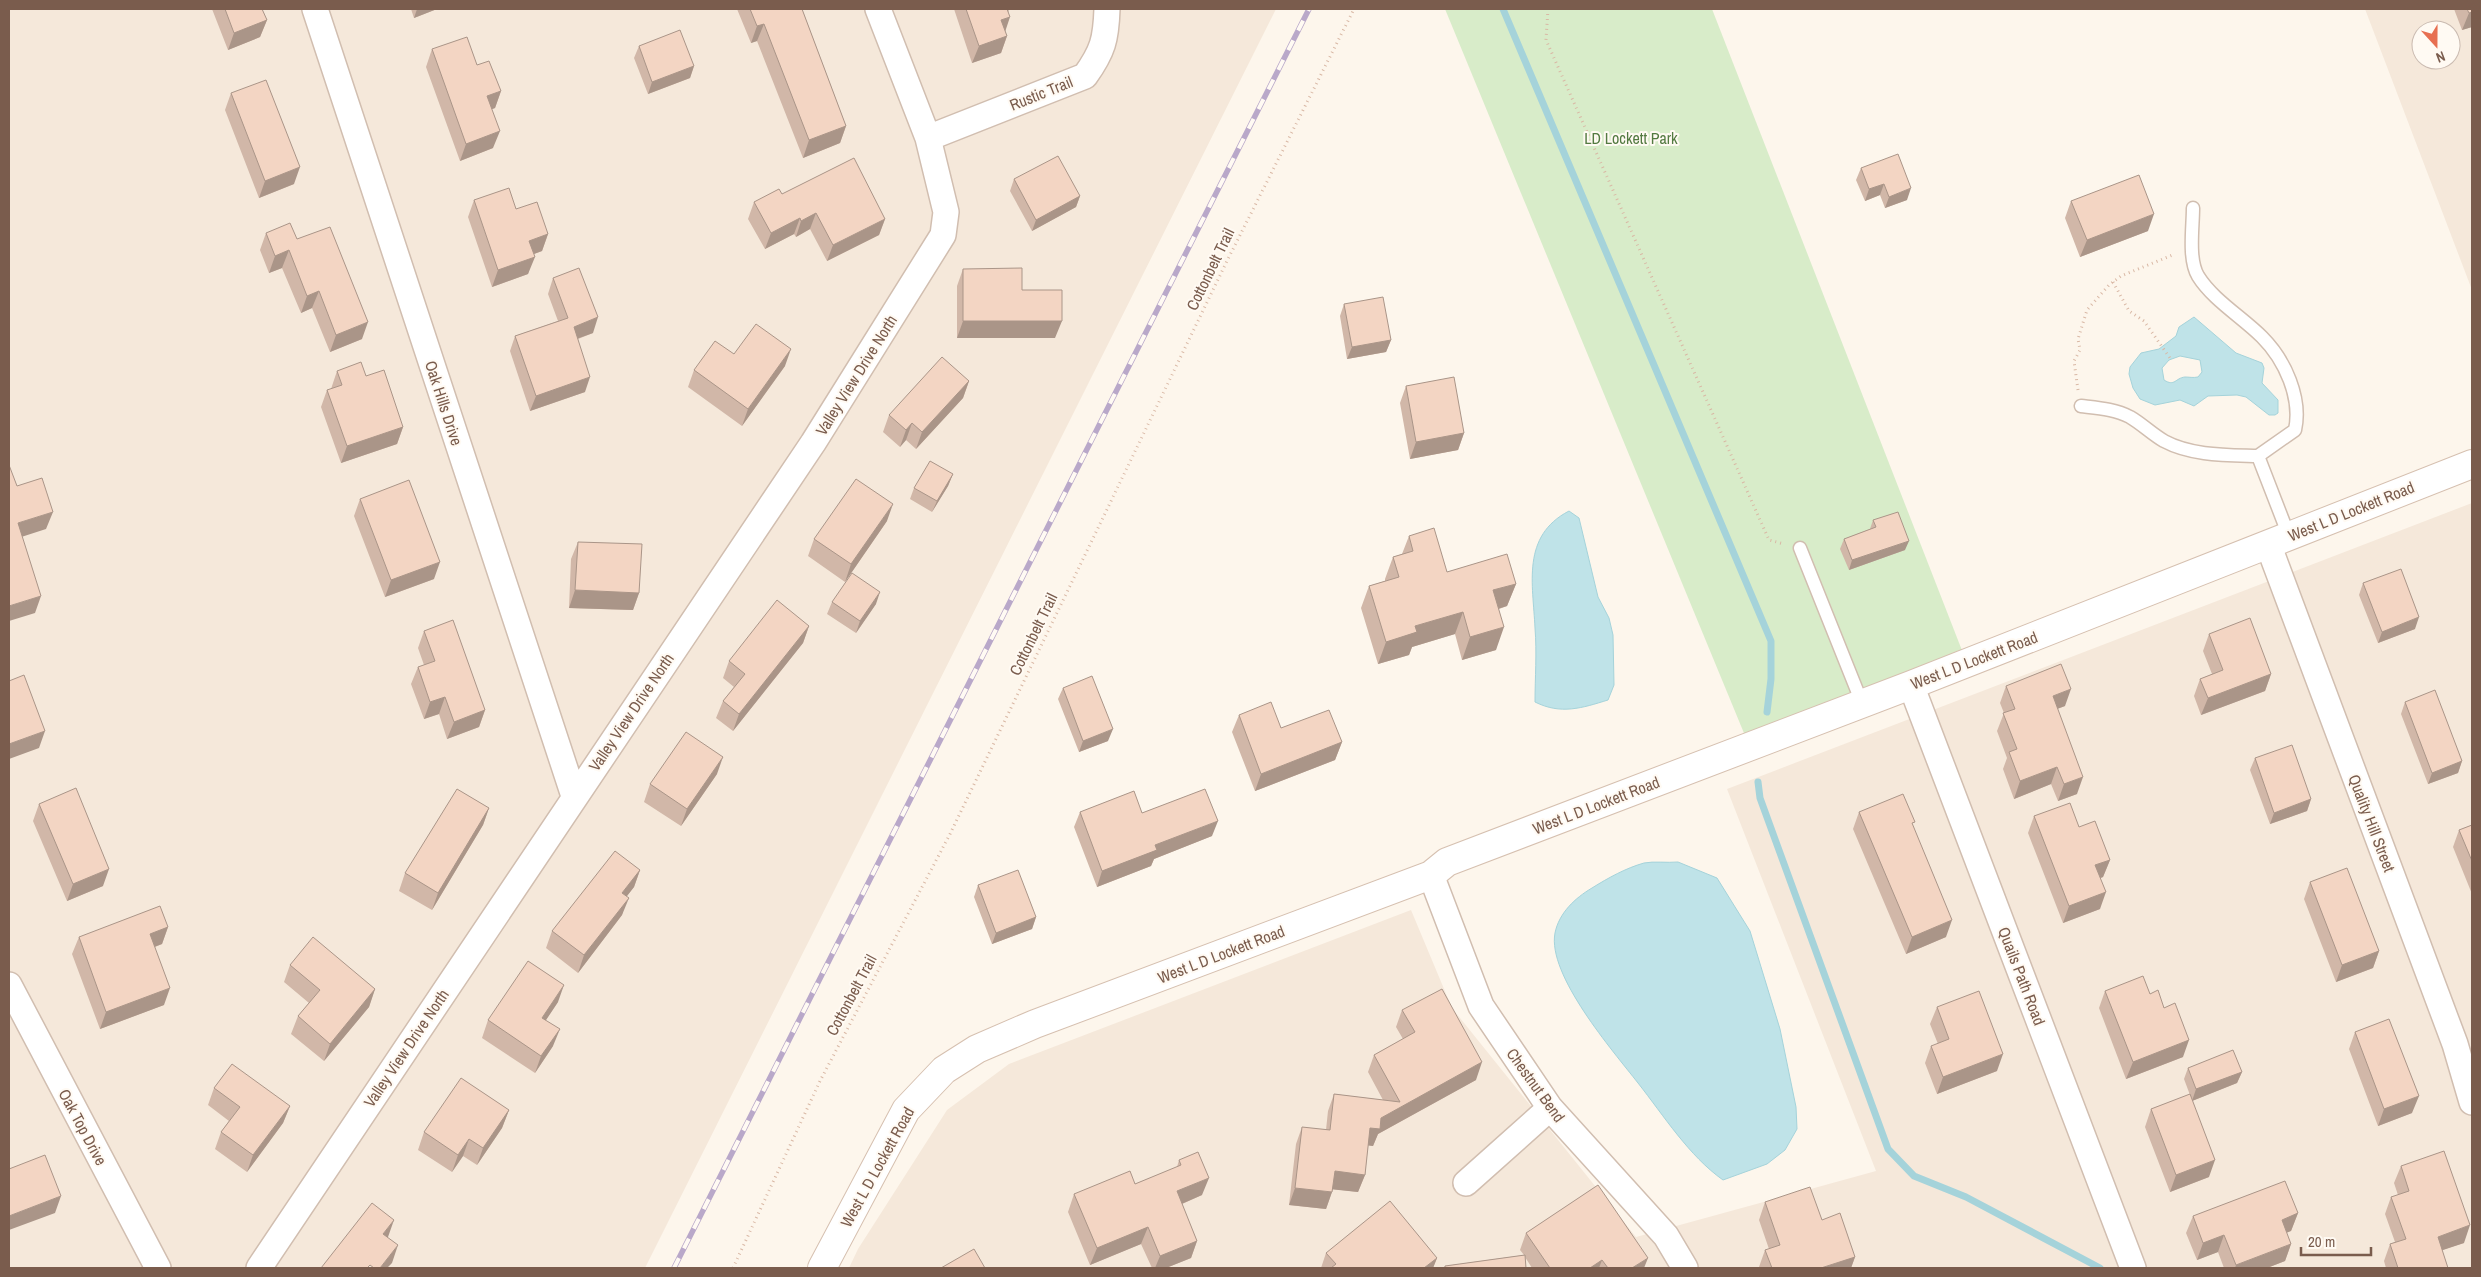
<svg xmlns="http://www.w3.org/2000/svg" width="2481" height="1277" viewBox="0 0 2481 1277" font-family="'Archivo Narrow',sans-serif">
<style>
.residential{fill:#f5e8da;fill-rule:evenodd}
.park{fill:#d8ecc9}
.water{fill:#bfe3e8;stroke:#a5d3da;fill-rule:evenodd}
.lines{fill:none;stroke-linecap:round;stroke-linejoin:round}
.stream{stroke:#a5d3da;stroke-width:7}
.lane-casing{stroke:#d1beb0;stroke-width:15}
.street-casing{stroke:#d1beb0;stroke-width:28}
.secondary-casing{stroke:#d6c0b0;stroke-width:30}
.path{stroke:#d9b8a5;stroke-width:3;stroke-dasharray:1 4;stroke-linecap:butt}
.lane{stroke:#fff;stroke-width:12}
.street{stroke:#fff;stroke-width:25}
.secondary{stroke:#fff;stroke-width:28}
.rail-casing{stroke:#b9a8c9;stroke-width:5.5}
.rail{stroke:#fffaf3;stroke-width:4;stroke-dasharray:11;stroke-linecap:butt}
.wall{fill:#d1b7a8}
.shaded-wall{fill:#aa9588}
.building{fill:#f3d5c3;stroke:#aa9588}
.labels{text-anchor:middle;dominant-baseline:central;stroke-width:4;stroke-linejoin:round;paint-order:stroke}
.street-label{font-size:16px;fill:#7a5c4d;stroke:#fffaf3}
.park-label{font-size:16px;fill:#537a41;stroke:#fffaf3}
</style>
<rect width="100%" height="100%" fill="#fdf6ec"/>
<path class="residential" d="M9,9H1276L645,1268H9Z
M2365,9H2472V290ZM2421,30H2451V60H2421Z
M2472,503V1268H849L858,1249L947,1110L1009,1064L1411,910L1452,1008L1636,1237L1876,1171L1727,789Z"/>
<path class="park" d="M1445,9H1712L1963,653L1746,738Z"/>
<path class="water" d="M2194,317L2236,353L2262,363L2264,368L2262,383L2278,400V413L2275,415H2269L2246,397L2237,395L2208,396L2194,406L2180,400L2155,405L2140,399L2133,388L2129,374L2130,367L2141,353L2159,349L2176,336L2179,327ZM2180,356L2200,360L2202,372L2198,377C2193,378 2189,377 2185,377C2175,378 2175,387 2164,380L2162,368L2169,360Z
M1569,511L1579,518L1598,597L1609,618L1613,635L1614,685L1608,700C1582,708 1561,715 1535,702C1535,678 1537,653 1535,628C1533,584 1521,536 1569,511Z
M1678,862L1717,878L1750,931L1780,1029L1796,1107L1797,1129L1785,1150L1767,1164L1723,1180C1689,1156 1664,1116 1638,1083C1613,1051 1547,975 1555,933C1559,913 1575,898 1592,888C1608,878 1626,868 1644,863C1654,861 1667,863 1678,862Z"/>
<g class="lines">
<path class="stream" d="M1503,9L1771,641V679L1767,712
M1758,782L1760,798L1888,1149L1914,1176L1966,1197L2100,1268"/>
<defs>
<path id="lane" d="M2193,208C2193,228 2188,259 2198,276C2213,300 2242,317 2262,337C2285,360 2302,398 2295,430L2258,456
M2081,406C2098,408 2115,409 2130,417C2142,424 2152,434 2164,441C2192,456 2227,455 2258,456L2289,536
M1800,548L1862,703"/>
<path id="street" d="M315,9L574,796
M928,138L1085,76C1103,51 1106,39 1107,9
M2268,544L2455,1044L2472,1102
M1911,685L2133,1268
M1431,875L1481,1006L1550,1108L1666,1236L1685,1268
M9,985L158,1268
M1466,1183L1550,1108
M259,1268L813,443L943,235L946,212L928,138L878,9"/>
<path id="secondary" d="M822,1268L906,1110L944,1070L977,1049L1035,1024L1431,875L1447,862L1911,685L2472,464"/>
</defs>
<use href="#lane" class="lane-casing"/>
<use href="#street" class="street-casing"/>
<use href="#secondary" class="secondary-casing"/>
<path class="path" d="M1548,9L1546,40L1769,540L1784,544
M2113,282L2129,311L2144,321L2172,361
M2078,390L2074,361L2080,350L2078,339L2087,310L2109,285L2121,276L2175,254
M733,1268L820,1081L950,834L1228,259L1354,9"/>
<use href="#lane" class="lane"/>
<use href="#street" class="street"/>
<use href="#secondary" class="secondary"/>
<defs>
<path id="rail" d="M674,1268L1309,9"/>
</defs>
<use href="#rail" class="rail-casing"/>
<use href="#rail" class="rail"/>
</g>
<path class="wall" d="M212,9H262L267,20L260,37L228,50Z
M411,9H437L414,18Z
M737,9H802L846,126L840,143L803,158L757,41L751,43Z
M954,9H1009L1005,31L1007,36L1001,53L972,63Z
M2454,9H2472V27L2462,30Z
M639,46L694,66L690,78L648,94L634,58Z
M432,49L477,65L501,91L495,108L492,109L493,148L460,161L426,67Z
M231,93L294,184L259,198L225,110Z
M1861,168L1907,200L1885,208L1880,195L1865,201L1856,180Z
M1014,179L1080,196L1076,207L1032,231L1010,191Z
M782,194L885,219L879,235L827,261L810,229L796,237L794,234L765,249L748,219L754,202Z
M474,200L516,209L548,234L542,251L534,254L528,274L492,287L468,217Z
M2071,201L2148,231L2080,257L2065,218Z
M266,233L297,239L362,339L330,352L312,308L301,313L282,268L269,273L260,250Z
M963,269L1055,338H957V286Z
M553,278L593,333L578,339L585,392L530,411L510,351L515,336L558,321L548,294Z
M1344,304L1391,340L1386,352L1347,359L1340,316Z
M734,354L785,366L742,426L688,387L694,370Z
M337,371L403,427L397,444L341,463L321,407L327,390L331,389Z
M969,381L963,398L916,449L906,440L900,447L883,432L889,415Z
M1406,386L1464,433L1458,450L1410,459L1400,403Z
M953,474L948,486L932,512L910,499L914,488Z
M360,499L434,579L385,597L354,516Z
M1873,520L1905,550L1849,570L1840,549L1844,539L1870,529Z
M887,521L845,582L808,556L814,539Z
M1409,536L1447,572L1516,584L1507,606L1499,609L1496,650L1462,660L1455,634L1412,647L1409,655L1378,664L1361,608L1369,586L1385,581V579L1393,557L1402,554Z
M578,542L639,593L633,610L569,608L571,559Z
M2363,583L2415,629L2378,643L2359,595Z
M832,602L876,604L856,633L827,614Z
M809,626L803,643L733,731L716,718L723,701L734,687L723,678L729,661Z
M424,631L485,710L479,727L447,739L439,714L424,719L411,684L418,667L424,665L418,648Z
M2209,634L2271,674L2265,691L2201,715L2194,696L2200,679L2212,674L2203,651Z
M2006,686L2065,706L2057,709L2077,794L2058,801L2051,784L2014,799L2003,769L2007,758L1997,731L2004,713L2000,703Z
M1063,688L1108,741L1079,752L1058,699Z
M2405,702L2462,761L2458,773L2428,784L2401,714Z
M1239,715L1281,728L1342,742L1335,760L1255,791L1232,732Z
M2255,758L2311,799L2307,811L2270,824L2250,770Z
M717,774L681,826L644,802L650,784Z
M39,804L103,886L67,901L33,821Z
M489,808L483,825L432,910L399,891L405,873Z
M1080,812L1142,813L1212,836L1154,859L1151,866L1097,887L1074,827Z
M1859,812L1946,937L1906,954L1853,829Z
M2034,816L2079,827L2110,860L2103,877L2101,878L2100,909L2063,923L2028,833Z
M2472,825V894L2453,847L2459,830Z
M640,870L634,887L627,896L622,915L578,973L546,948L552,931Z
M2310,882L2379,951L2373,968L2336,982L2304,899Z
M978,885L1036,917L1032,929L992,944L974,897Z
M168,927L162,944L155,947L164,1005L100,1029L72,954L79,937Z
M290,965L375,989L369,1007L324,1061L291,1034L298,1016L309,1003L284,982Z
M2105,991L2150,994L2183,1057L2126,1079L2099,1008Z
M558,1002L546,1020L553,1046L535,1073L482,1038L488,1020Z
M1937,1007L1997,1071L1937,1094L1925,1063L1931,1046L1938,1044L1930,1024Z
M1402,1010L1476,1080L1378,1134L1373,1146L1368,1145L1365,1175L1358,1192L1333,1189L1326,1209L1289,1205L1296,1144L1302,1127L1326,1130L1328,1111L1334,1094L1383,1100L1368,1072L1374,1055L1403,1039L1396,1027Z
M2355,1032L2412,1113L2378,1126L2349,1049Z
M2188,1068L2242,1072L2237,1083L2192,1101L2209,1177L2170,1192L2145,1127L2151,1109L2190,1095L2184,1079Z
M214,1088L290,1106L283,1123L247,1172L215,1149L221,1132L229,1121L208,1105Z
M509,1110L502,1128L477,1165L463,1156L452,1172L418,1150L424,1132Z
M1179,1160L1202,1195L1182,1204L1197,1241L1191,1258L1166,1268H1152L1141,1244L1090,1265L1068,1212L1074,1194L1135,1184L1177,1167Z
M2401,1166L2464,1243L2442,1250L2448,1268H2386L2384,1261L2390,1244L2395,1242L2385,1214L2391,1197L2398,1195L2394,1183Z
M1765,1202L1822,1220L1855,1257L1851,1268H1760L1759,1267L1765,1250L1769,1249L1759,1220Z
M2298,1213L2291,1231L2286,1232L2291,1244L2285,1261L2267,1268H2224L2218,1252L2197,1260L2186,1233L2193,1216Z
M1526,1233L1644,1268H1532L1525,1257L1526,1268H1444L1445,1266L1524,1255L1520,1250Z
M1326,1253L1437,1258L1433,1268H1321Z"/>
<path class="shaded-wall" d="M417,9H437L414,18Z
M2472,12V27L2462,30L2469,13Z
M1010,17L1004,35L1001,20Z
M267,20L260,37L228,50L234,33Z
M764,24L757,41L751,43L757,26Z
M1007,36L1001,53L972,63L979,46Z
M694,66L690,78L648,94L652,82Z
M501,91L495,108L481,113L487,96Z
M846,126L840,143L803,158L809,140Z
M500,131L493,148L460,161L466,144Z
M300,167L294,184L259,198L265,181Z
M1884,184L1880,195L1865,201L1869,189Z
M1911,188L1907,200L1885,208L1889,197Z
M1080,196L1076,207L1032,231L1036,220Z
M816,213L810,229L796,237L801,221Z
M2154,214L2148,231L2080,257L2087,240Z
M800,218L794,234L765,249L771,233Z
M885,219L879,235L827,261L833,245Z
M548,234L542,251L523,258L529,241Z
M289,250L282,268L269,273L275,256Z
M535,257L528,274L492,287L498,270Z
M319,291L312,308L301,313L307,296Z
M598,317L593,333L568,342L574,327Z
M963,321H1062L1055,338H957Z
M368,322L362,339L330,352L336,335Z
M1391,340L1386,352L1347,359L1352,347Z
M791,349L785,366L742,426L748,409Z
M590,377L585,392L530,411L536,396Z
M969,381L963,398L916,449L922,432Z
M912,423L906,440L900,447L906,430Z
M403,427L397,444L341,463L347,446Z
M1464,433L1458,450L1410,459L1416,442Z
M953,474L948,486L932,512L937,501Z
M893,504L887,521L845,582L851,564Z
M53,512L46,529L12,540L18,523Z
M1909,541L1905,550L1849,570L1852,560Z
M440,562L434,579L385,597L391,580Z
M1516,584L1507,606L1485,613L1493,590Z
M575,590L639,593L633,610L569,608Z
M880,592L876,604L856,633L860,621Z
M41,596L35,613L9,621V606Z
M1463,612L1455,634L1412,647L1409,655L1378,664L1386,642L1415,626Z
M2419,617L2415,629L2378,643L2382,632Z
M809,626L803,643L733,731L739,714Z
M1504,627L1496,650L1462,660L1470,637Z
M2271,674L2265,691L2201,715L2208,698Z
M2071,689L2065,706L2046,713L2053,696Z
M445,697L439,714L424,719L430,702Z
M485,710L479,727L447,739L454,722Z
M1113,729L1108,741L1079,752L1083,741Z
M45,731L39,748L9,759V744Z
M1342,742L1335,760L1255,791L1261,774Z
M723,757L717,774L681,826L687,809Z
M2462,761L2458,773L2428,784L2432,773Z
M2057,767L2051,784L2014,799L2020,781Z
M2083,777L2077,794L2058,801L2064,784Z
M2311,799L2307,811L2270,824L2274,813Z
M489,808L483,825L432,910L438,893Z
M1218,821L1212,836L1154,859L1151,866L1097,887L1102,871L1155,845Z
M2110,860L2103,877L2089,882L2095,865Z
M109,869L103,886L67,901L73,884Z
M640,870L634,887L616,910L622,893Z
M2106,892L2100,909L2063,923L2069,906Z
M629,898L622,915L578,973L584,955Z
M1036,917L1032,929L992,944L996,933Z
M1952,920L1946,937L1906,954L1912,937Z
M168,927L162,944L143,951L150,934Z
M2379,951L2373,968L2336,982L2342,965Z
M564,985L558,1002L536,1035L542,1018Z
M170,988L164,1005L100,1029L106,1012Z
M375,989L369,1007L324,1061L330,1044Z
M560,1029L553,1046L535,1073L541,1056Z
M2189,1040L2183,1057L2126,1079L2133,1062Z
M2003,1054L1997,1071L1937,1094L1943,1077Z
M1482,1062L1476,1080L1378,1134L1373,1146L1364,1145L1370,1128L1381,1118Z
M2242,1072L2237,1083L2192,1101L2196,1089Z
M2419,1096L2412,1113L2378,1126L2384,1109Z
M290,1106L283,1123L247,1172L253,1155Z
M509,1110L502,1128L477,1165L483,1148Z
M469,1139L463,1156L452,1172L458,1155Z
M2215,1160L2209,1177L2170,1192L2176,1175Z
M1335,1171L1365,1175L1358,1192L1329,1189Z
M1209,1178L1202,1195L1170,1209L1177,1191Z
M1295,1188L1332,1192L1326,1209L1289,1205Z
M61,1196L55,1213L9,1230V1216Z
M2298,1213L2291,1231L2275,1237L2282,1220Z
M394,1220L388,1237L377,1251L383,1234Z
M2470,1225L2464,1243L2431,1254L2438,1237Z
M1148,1227L1141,1244L1090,1265L1097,1248Z
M2224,1235L2218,1252L2197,1260L2203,1243Z
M1197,1241L1191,1258L1166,1268H1155L1160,1256Z
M2291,1244L2285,1261L2267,1268H2235L2236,1265Z
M398,1245L392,1263L387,1268H380Z
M1855,1257L1851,1268H1821Z
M1437,1258L1433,1268H1424Z
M1648,1258L1644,1268H1632Z
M1602,1260L1599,1268H1590Z"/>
<path class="building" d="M225,9H262L267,20L234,33Z
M750,9H802L846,126L809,140L764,24L757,26Z
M966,9H1007L1010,17L1001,20L1007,36L979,46Z
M2467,9H2472V12L2469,13Z
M680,30L694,66L652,82L639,46Z
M467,37L477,65L489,61L501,91L487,96L500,131L466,144L432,49Z
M266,80L300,167L265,181L231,93Z
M1898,154L1911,188L1889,197L1884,184L1869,189L1861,168Z
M1058,156L1080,196L1036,220L1014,179Z
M854,158L885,219L833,245L816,213L801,221L800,218L771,233L754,202L779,189L782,194Z
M2139,175L2154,214L2087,240L2071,201Z
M509,188L516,209L537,202L548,234L529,241L535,257L498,270L474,200Z
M290,223L297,239L330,227L368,322L336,335L319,291L307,296L289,250L275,256L266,233Z
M579,268L598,317L574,327L590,377L536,396L515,336L568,318L553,278Z
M1022,268V290H1062V321H963V269Z
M1383,297L1391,340L1352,347L1344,304Z
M756,324L791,349L748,409L694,370L715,341L734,354Z
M942,357L969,381L922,432L912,423L906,430L889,415Z
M361,362L366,376L384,370L403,427L347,446L327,390L342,385L337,371Z
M1454,377L1464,433L1416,442L1406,386Z
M930,461L953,474L937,501L914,488Z
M9,465L17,486L42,478L53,512L18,523L41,596L9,606Z
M856,479L893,504L851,564L814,539Z
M409,480L440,562L391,580L360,499Z
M1898,512L1909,541L1852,560L1844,539L1876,527L1873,520Z
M1434,528L1447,572L1507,554L1516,584L1493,590L1504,627L1470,637L1463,612L1415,626L1417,632L1386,642L1369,586L1399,577L1393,557L1413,551L1409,536Z
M578,542L642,544L639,593L575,590Z
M2401,569L2419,617L2382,632L2363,583Z
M852,573L880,592L860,621L832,602Z
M777,600L809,626L739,714L723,701L745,674L729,661Z
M2250,618L2271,674L2208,698L2200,679L2223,670L2209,634Z
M453,620L485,710L454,722L445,697L430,702L418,667L435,661L424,631Z
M2061,664L2071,689L2053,696L2083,777L2064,784L2057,767L2020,781L2009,752L2017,749L2003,713L2015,709L2006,686Z
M24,675L45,731L9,744V681Z
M1092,676L1113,729L1083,741L1063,688Z
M2435,690L2462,761L2432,773L2405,702Z
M1271,702L1281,728L1329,710L1342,742L1261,774L1239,715Z
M686,732L723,757L687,809L650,784Z
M2292,745L2311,799L2274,813L2255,758Z
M76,788L109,869L73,884L39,804Z
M457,789L489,808L438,893L405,873Z
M1205,789L1218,821L1155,845L1157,850L1102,871L1080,812L1134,791L1142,813Z
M1903,794L1915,822L1912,823L1952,920L1912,937L1859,812Z
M2070,803L2079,827L2095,821L2110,860L2095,865L2106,892L2069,906L2034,816Z
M2472,825V861L2459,830Z
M615,851L640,870L622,893L629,898L584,955L552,931Z
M2347,868L2379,951L2342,965L2310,882Z
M1018,870L1036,917L996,933L978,885Z
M160,906L168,927L150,934L170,988L106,1012L79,937Z
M313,937L375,989L330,1044L298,1016L320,990L290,965Z
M528,961L564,985L542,1018L560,1029L541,1056L488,1020Z
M2143,976L2150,994L2158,990L2164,1008L2175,1003L2189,1040L2133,1062L2105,991Z
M1442,989L1482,1062L1381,1118L1380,1129L1370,1128L1365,1175L1335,1171L1332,1192L1295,1188L1302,1127L1330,1130L1334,1094L1400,1102L1374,1055L1415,1032L1402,1010Z
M1979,991L2003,1054L1943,1077L1931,1046L1949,1039L1937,1007Z
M2389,1019L2419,1096L2384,1109L2355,1032Z
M2233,1050L2242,1072L2196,1089L2188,1068Z
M232,1064L290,1106L253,1155L221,1132L240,1107L214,1088Z
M461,1078L509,1110L483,1148L469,1139L458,1155L424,1132Z
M2190,1094L2215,1160L2176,1175L2151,1109Z
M2444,1151L2470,1225L2438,1237L2448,1268H2398L2390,1244L2406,1239L2391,1197L2409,1191L2401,1166Z
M1198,1152L1209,1178L1177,1191L1197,1241L1160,1256L1148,1227L1097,1248L1074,1194L1130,1171L1135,1184L1181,1165L1179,1160Z
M45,1155L61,1196L9,1216V1169Z
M2285,1181L2298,1213L2282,1220L2291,1244L2236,1265L2224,1235L2203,1243L2193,1216Z
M1598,1185L1648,1258L1632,1268H1608L1602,1260L1590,1268H1550L1526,1233Z
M1810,1187L1822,1220L1840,1213L1855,1257L1821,1268H1772L1765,1250L1780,1245L1765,1202Z
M1390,1201L1437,1258L1424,1268H1331L1336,1264L1326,1253Z
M372,1203L394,1220L383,1234L398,1245L380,1268H374L370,1265L367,1268H321Z
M974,1249L985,1268H941Z
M1525,1255L1526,1268H1445V1266Z"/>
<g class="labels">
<g class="street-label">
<text transform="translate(1041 93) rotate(-22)">Rustic Trail</text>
<text transform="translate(1210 269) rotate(-64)">Cottonbelt Trail</text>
<text transform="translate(856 375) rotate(-58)">Valley View Drive North</text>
<text transform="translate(444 403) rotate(72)">Oak Hills Drive</text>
<text transform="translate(2351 511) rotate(-22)">West L D Lockett Road</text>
<text transform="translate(1033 634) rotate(-64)">Cottonbelt Trail</text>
<text transform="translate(1974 660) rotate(-21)">West L D Lockett Road</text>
<text transform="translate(631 712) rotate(-56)">Valley View Drive North</text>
<text transform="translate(1596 805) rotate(-21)">West L D Lockett Road</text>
<text transform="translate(2372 823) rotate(69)">Quality Hill Street</text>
<text transform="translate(1221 954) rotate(-21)">West L D Lockett Road</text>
<text transform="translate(2022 976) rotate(69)">Quails Path Road</text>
<text transform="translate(851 995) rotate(-62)">Cottonbelt Trail</text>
<text transform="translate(406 1048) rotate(-56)">Valley View Drive North</text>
<text transform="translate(1536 1085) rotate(54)">Chestnut Bend</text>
<text transform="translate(83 1127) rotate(62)">Oak Top Drive</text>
<text transform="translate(877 1167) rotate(-61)">West L D Lockett Road</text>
</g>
<g class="park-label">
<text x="1631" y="138">LD Lockett Park</text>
</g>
</g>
<rect width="2481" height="1277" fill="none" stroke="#7a5c4d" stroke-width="20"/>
<g transform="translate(2436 45) rotate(159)"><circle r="24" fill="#fffaf3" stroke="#cabbb1"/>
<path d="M0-4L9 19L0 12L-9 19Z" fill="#e76f51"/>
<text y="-8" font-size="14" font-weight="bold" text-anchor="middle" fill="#7a5c4d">N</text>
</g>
<path d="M2301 1247v8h70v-8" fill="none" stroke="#7a5c4d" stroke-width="2.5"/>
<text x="2308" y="1247" font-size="15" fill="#7a5c4d" stroke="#fffaf3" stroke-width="4" paint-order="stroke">20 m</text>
</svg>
